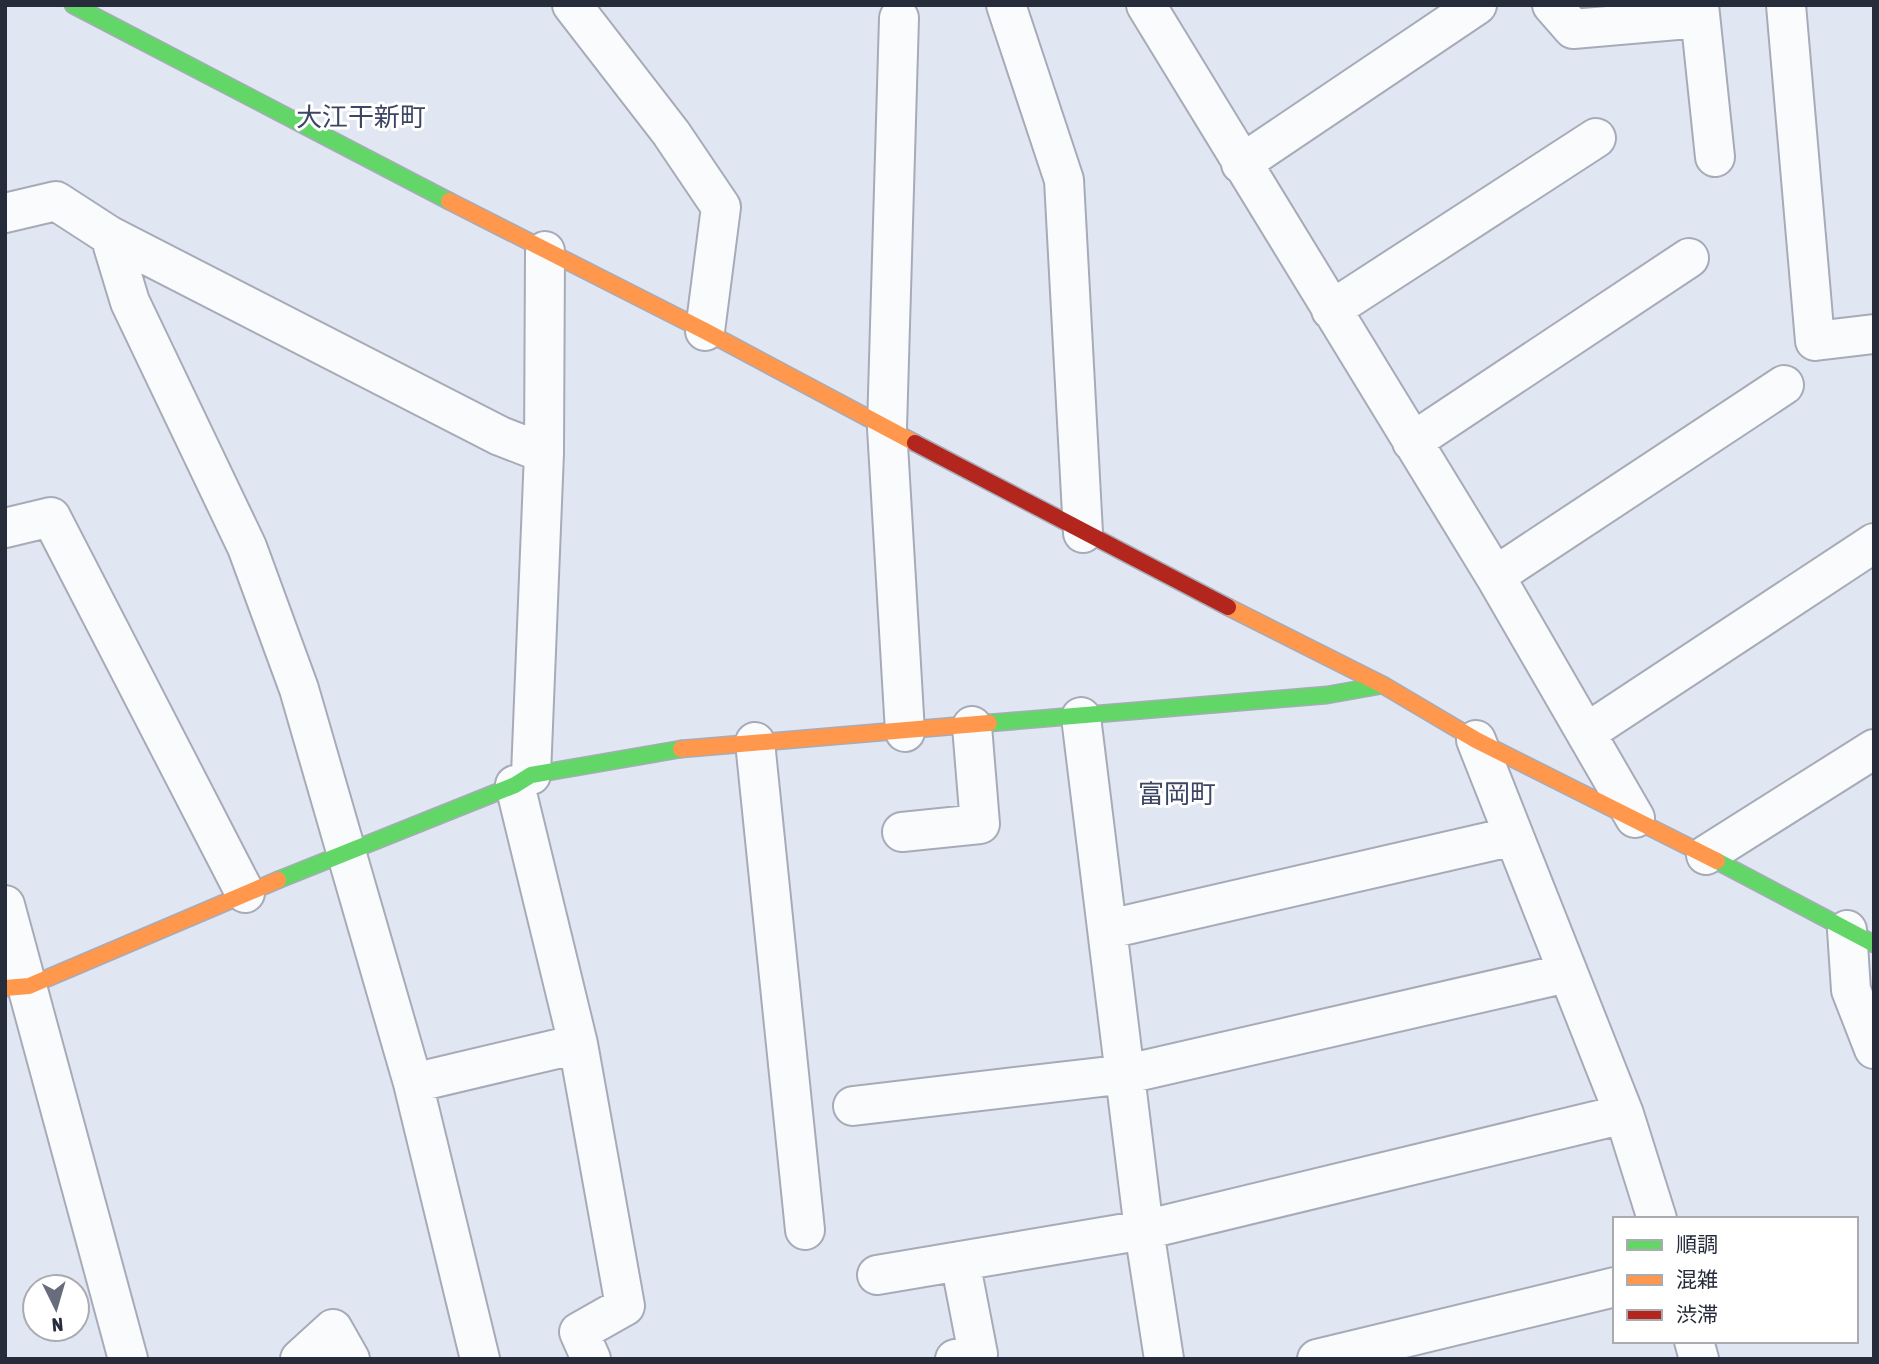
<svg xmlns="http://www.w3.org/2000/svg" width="1879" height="1364" viewBox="0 0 1879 1364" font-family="'Asap Condensed','Noto Sans JP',sans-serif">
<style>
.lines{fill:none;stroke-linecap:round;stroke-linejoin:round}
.street-casing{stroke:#a7abb8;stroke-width:42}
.fast-casing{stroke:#a7abb8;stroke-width:19}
.slow-casing{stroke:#a7abb8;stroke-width:19}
.jam-casing{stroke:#a7abb8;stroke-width:19}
.street{stroke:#fafbfd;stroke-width:38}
.fast{stroke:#63d668;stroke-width:16}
.slow{stroke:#ff974d;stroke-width:16}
.jam{stroke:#b3261e;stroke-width:16}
.labels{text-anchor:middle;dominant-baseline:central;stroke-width:6;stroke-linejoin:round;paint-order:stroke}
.neighbourhood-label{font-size:26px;fill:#3b4665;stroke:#fff}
</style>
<rect width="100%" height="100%" fill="#e1e6f3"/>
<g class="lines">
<defs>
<path id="street" d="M572,5L671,133L721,207L705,331
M1006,5L1064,180L1083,533
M1146,5L1495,576L1635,818
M1552,5L1573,29L1700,18
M1699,5L1715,157
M1786,5L1815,341L1874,334
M899,18L887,428L905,732
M1241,164L1477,5
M5,213L56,201L110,236L500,436L544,453
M110,236L130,302L247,547L299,689L413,1083L480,1359
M1331,310L1596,138
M1412,442L1689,258
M5,528L51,517L245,893
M1495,576L1784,385
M1081,717L1144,1230L1164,1359
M1586,733L1874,543
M1476,740L1624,1114L1657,1219
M755,742L805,1230
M531,775L544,453L545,251
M902,832L980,824L972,726
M1706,855L1874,749
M5,905L128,1359
M1109,929L1514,836
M1847,930L1851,990L1874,1049
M578,1044L625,1306L579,1332L591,1359
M413,1083L578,1044L515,785
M853,1106L1127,1074L1567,973
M877,1275L1144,1230L1624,1114
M1694,1341L1699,1359
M300,1359L333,1329L350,1359
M955,1359L978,1354L960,1261
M1317,1359L1615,1287"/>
<path id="fast" d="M73,5L449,201
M989,723L1327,695L1383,685
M1717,861L1874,944
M278,880L515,785L531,775L681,749"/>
<path id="slow" d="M449,201L705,331L915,443
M1228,607L1383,685L1476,740L1717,861
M681,749L989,723
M5,988L29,986L278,880"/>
<path id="jam" d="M915,443L1228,607"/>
</defs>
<use href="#street" class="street-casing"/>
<use href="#fast" class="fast-casing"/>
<use href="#slow" class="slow-casing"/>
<use href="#jam" class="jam-casing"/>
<use href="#street" class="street"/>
<use href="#fast" class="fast"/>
<use href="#slow" class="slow"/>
<use href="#jam" class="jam"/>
</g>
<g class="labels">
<g class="neighbourhood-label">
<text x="361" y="117">大江干新町</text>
<text x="1177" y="794">富岡町</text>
</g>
</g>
<rect width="1879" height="1364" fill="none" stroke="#272c3b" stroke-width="14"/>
<rect x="1613" y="1217" width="245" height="126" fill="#ffffff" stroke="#a9abb1" stroke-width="2"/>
<rect x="1627" y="1240" width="35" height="10" fill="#63d668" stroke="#a9abb1" stroke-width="2"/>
<text x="1676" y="1252" font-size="21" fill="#272c3b">順調</text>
<rect x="1627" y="1275" width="35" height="10" fill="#ff974d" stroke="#a9abb1" stroke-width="2"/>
<text x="1676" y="1287" font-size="21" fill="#272c3b">混雑</text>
<rect x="1627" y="1310" width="35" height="10" fill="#b3261e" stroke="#a9abb1" stroke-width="2"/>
<text x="1676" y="1322" font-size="21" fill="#272c3b">渋滞</text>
<g transform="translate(56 1308) rotate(175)"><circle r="33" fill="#ffffff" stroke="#a9abb1" stroke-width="2"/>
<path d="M0-5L12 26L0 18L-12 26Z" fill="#686d7b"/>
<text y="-10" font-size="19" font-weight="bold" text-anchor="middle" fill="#272c3b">N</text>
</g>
</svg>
